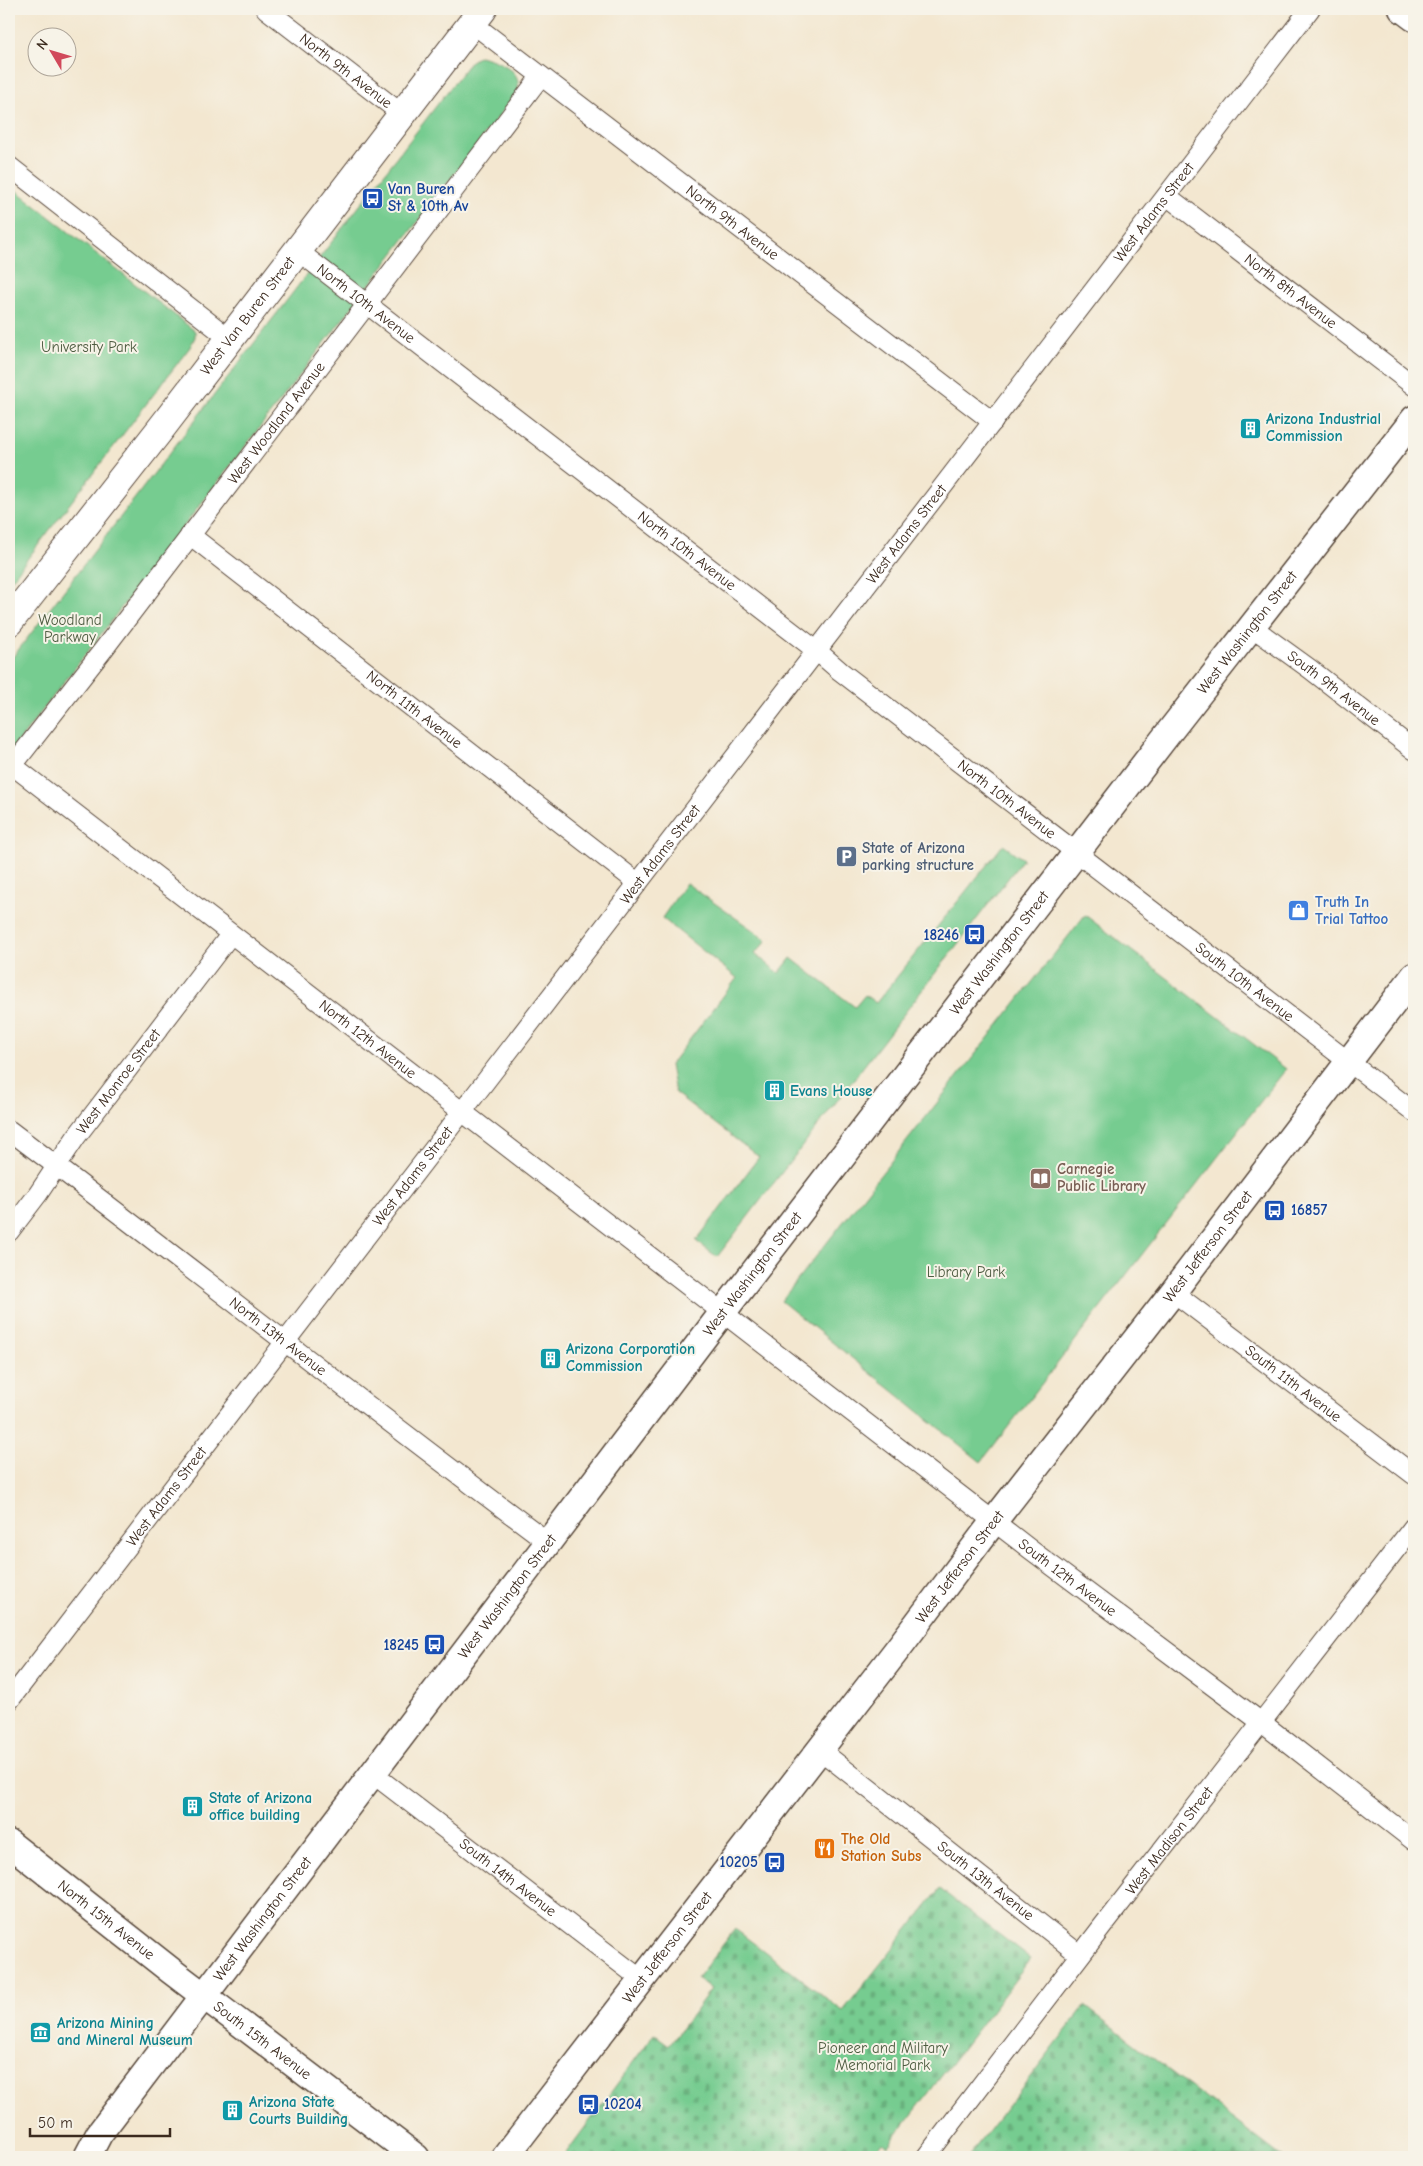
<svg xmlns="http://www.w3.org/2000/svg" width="1423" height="2166" viewBox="0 0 1423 2166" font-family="'Comic Neue',sans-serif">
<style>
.cemetery{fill:url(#cemetery-stones);stroke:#587b57}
.park{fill:#76cc90;stroke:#587b57}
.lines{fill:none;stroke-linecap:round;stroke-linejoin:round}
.street-casing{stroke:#574639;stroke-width:21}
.secondary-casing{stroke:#574639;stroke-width:29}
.primary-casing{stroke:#574639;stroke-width:30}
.street{stroke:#fff;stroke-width:19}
.secondary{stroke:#fff;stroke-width:26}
.primary{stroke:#fff;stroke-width:28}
.labels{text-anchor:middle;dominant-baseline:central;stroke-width:4;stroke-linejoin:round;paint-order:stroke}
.street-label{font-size:15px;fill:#3b2a1e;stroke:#f7f3e8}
.transit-label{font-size:15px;font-weight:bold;fill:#164399;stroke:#f7f3e8;text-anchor:start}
.park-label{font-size:15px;fill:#4d5b40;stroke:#f7f3e8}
.culture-label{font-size:15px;font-weight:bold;fill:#0d838f;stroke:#f7f3e8;text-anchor:start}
.service-label{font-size:15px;font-weight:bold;fill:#4e5e75;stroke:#f7f3e8;text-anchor:start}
.shop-label{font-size:15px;font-weight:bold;fill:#366cbe;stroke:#f7f3e8;text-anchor:start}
.education-label{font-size:15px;font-weight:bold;fill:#785e54;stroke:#f7f3e8;text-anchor:start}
.food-label{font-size:15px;font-weight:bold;fill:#c56008;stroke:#f7f3e8;text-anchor:start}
</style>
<defs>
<pattern id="cemetery-stones" width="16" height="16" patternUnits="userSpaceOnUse" patternTransform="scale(1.25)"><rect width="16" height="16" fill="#76cc90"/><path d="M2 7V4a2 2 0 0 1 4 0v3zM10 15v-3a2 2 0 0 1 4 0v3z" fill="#67af7c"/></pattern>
</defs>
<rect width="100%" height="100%" fill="#f7f3e8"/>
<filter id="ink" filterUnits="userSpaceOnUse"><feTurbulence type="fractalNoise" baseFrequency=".02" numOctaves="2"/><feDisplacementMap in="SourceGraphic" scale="10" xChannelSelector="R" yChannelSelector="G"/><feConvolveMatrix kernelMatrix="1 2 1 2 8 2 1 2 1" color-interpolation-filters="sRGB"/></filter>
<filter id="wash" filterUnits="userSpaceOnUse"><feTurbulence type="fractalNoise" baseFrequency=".0096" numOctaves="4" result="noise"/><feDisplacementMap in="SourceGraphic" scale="20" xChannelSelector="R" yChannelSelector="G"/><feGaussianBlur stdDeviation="1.12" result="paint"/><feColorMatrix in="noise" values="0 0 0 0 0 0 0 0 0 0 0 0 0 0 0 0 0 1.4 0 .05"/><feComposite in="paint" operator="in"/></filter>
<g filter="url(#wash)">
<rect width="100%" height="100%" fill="#f3e7d0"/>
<path class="cemetery" d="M940,1889L1031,1959L888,2146L882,2142L871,2157H563L654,2034L669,2045L711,1989L697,1978L735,1929L843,2011Z
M1085,2006L1282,2157H968Z"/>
<path class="park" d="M479,56C490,58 513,66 517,78C519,82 518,88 518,91L9,754V662L470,62Z
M9,185L195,331V337L190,347L9,583Z
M1003,845L1023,859L717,1257L696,1241L759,1157L675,1093L670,1065L737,978L662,918L686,883L767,940L755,954L779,973L791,958L855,1007L865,995L876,1003Z
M1085,915L1286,1069L981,1462L781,1301Z"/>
</g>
<g filter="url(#ink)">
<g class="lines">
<defs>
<g id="street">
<path id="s1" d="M266,9L402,114"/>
<path id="s2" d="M472,23L993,422"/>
<path d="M9,166L230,339"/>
<path id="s3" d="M1167,196L1414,386"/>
<path id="s4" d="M298,251L817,651L840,671L1414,1112"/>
<path id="s5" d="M190,535L638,883"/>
<path id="s6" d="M1252,627L1310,669L1414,750"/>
<path id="s7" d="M12,765L1031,1550L1261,1722L1414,1841"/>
<path id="s8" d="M9,770L103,650L541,76"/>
<path id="s9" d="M9,1130C189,1266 367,1407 548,1542"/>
<path id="s10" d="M9,1232L38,1194L76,1137L231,934"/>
<path id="s11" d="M1173,1292L1414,1475"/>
<path id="s12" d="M9,1701L1310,9"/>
<path id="s13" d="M820,1750L1080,1955"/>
<path id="s14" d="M373,1774L642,1980"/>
<path id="s15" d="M926,2157L1102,1927L1414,1526"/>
</g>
<g id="secondary">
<path d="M1402,9L1414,18"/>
<path id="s16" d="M9,1843L170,1970L416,2157"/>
<path id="s17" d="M87,2157L99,2134L723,1312L1166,736L1414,419"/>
<path id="s18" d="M505,2157L900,1646L994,1521L1173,1292L1414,976"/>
</g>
<g id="primary">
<path id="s19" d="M9,622L163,426L483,9"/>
</g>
</defs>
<use href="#street" class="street-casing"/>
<use href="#secondary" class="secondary-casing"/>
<use href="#primary" class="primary-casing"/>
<use href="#street" class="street"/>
<use href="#secondary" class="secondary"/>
<use href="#primary" class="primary"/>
</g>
</g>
<defs>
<symbol id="bus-square" viewBox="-11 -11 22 22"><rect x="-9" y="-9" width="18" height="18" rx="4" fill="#1a4fb4" stroke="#f7f3e8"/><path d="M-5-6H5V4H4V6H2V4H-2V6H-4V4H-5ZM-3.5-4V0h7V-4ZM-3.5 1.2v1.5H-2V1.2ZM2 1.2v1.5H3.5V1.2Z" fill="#fff"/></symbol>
<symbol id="building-square" viewBox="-11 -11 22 22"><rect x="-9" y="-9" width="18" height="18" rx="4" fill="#0f9aa8" stroke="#f7f3e8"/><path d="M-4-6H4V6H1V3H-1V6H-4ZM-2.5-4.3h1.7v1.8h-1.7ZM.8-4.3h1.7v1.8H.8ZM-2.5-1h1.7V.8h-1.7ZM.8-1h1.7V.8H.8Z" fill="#fff"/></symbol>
<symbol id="parking-square" viewBox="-11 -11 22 22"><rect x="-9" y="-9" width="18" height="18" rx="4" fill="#5c6f8a" stroke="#f7f3e8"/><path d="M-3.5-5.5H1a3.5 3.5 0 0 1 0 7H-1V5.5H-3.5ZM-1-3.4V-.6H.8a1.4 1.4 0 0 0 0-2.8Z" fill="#fff"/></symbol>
<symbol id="shop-square" viewBox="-11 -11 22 22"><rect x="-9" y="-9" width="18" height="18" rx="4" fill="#3f7fe0" stroke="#f7f3e8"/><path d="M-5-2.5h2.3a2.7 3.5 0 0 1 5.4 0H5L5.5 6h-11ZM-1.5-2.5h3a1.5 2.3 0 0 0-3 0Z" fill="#fff"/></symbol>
<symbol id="library-square" viewBox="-11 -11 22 22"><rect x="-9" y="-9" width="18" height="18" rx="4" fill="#8d6e63" stroke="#f7f3e8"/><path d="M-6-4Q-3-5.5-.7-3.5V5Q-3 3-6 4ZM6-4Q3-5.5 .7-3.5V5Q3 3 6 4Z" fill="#fff"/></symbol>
<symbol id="restaurant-square" viewBox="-11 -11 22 22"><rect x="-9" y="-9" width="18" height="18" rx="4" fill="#e8710a" stroke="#f7f3e8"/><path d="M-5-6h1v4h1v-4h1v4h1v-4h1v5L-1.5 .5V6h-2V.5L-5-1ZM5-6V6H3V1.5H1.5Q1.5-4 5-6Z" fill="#fff"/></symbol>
<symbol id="museum-square" viewBox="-11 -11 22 22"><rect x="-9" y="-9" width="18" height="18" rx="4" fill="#0f9aa8" stroke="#f7f3e8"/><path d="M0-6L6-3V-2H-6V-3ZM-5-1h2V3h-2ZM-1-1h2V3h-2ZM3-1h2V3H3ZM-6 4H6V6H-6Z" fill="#fff"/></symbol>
</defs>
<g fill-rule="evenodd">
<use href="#bus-square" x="360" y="186" width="25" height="25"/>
<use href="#building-square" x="1238" y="416" width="25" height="25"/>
<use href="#parking-square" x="834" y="844" width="25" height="25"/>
<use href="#shop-square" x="1286" y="898" width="25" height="25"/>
<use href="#bus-square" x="962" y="922" width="25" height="25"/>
<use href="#building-square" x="762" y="1078" width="25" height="25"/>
<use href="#library-square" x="1028" y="1166" width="25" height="25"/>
<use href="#bus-square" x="1262" y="1198" width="25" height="25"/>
<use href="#building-square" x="538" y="1346" width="25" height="25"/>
<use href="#bus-square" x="422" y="1632" width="25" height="25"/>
<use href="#building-square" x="180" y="1794" width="25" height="25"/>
<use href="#restaurant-square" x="812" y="1836" width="25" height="25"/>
<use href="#bus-square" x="762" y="1850" width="25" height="25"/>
<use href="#museum-square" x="28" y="2020" width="25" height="25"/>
<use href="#bus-square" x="576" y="2092" width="25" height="25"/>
<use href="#building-square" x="220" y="2098" width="25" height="25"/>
</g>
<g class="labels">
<g class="street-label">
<text stroke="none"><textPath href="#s1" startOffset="101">North 9th Avenue</textPath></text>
<text stroke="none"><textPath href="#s12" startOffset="1878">West Adams Street</textPath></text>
<text stroke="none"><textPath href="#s2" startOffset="328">North 9th Avenue</textPath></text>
<text stroke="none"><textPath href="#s3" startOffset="156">North 8th Avenue</textPath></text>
<text stroke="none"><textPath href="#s4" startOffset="86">North 10th Avenue</textPath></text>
<text stroke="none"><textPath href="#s19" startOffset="388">West Van Buren Street</textPath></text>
<text stroke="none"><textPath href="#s8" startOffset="438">West Woodland Avenue</textPath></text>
<text stroke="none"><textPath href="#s12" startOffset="1472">West Adams Street</textPath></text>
<text stroke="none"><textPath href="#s4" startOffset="491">North 10th Avenue</textPath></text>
<text stroke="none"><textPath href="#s17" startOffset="1916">West Washington Street</textPath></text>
<text stroke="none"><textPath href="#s6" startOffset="102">South 9th Avenue</textPath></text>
<text stroke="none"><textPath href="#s5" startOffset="284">North 11th Avenue</textPath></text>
<text stroke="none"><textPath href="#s4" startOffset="896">North 10th Avenue</textPath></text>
<text stroke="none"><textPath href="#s12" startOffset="1068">West Adams Street</textPath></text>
<text stroke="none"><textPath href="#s17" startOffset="1511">West Washington Street</textPath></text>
<text stroke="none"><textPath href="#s4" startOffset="1196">South 10th Avenue</textPath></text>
<text stroke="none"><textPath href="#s7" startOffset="449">North 12th Avenue</textPath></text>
<text stroke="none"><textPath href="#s10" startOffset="186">West Monroe Street</textPath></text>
<text stroke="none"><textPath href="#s12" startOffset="662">West Adams Street</textPath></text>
<text stroke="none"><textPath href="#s18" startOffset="1150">West Jefferson Street</textPath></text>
<text stroke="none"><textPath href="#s17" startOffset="1106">West Washington Street</textPath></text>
<text stroke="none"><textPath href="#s9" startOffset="339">North 13th Avenue</textPath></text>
<text stroke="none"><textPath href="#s11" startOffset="151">South 11th Avenue</textPath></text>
<text stroke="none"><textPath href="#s12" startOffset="258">West Adams Street</textPath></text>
<text stroke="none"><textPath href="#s18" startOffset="745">West Jefferson Street</textPath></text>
<text stroke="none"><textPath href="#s7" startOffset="1332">South 12th Avenue</textPath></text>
<text stroke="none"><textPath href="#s17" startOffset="701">West Washington Street</textPath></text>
<text stroke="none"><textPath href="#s15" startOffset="399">West Madison Street</textPath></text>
<text stroke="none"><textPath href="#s14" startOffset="170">South 14th Avenue</textPath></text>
<text stroke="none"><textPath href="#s13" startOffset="211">South 13th Avenue</textPath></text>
<text stroke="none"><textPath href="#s17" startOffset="296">West Washington Street</textPath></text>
<text stroke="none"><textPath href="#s16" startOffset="124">North 15th Avenue</textPath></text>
<text stroke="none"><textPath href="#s18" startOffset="265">West Jefferson Street</textPath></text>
<text stroke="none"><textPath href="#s16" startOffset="321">South 15th Avenue</textPath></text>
</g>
<g class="transit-label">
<text x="388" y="189">Van Buren<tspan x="388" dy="17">St &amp; 10th Av</tspan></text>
<text x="959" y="935" text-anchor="end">18246</text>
<text x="1291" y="1210">16857</text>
<text x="419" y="1645" text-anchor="end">18245</text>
<text x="758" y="1862" text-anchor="end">10205</text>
<text x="604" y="2104">10204</text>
</g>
<g class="park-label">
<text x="89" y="347">University Park</text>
<text x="70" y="620">Woodland<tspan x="70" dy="17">Parkway</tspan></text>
<text x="966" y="1272">Library Park</text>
<text x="883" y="2048">Pioneer and Military<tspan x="883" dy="17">Memorial Park</tspan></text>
</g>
<g class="culture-label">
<text x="1266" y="419">Arizona Industrial<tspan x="1266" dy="17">Commission</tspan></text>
<text x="790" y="1091">Evans House</text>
<text x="566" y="1349">Arizona Corporation<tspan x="566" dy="17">Commission</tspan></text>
<text x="209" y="1798">State of Arizona<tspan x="209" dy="17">office building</tspan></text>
<text x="57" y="2023">Arizona Mining<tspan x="57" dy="17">and Mineral Museum</tspan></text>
<text x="249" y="2102">Arizona State<tspan x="249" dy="17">Courts Building</tspan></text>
</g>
<g class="service-label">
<text x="862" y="848">State of Arizona<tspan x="862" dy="17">parking structure</tspan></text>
</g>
<g class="shop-label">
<text x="1315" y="902">Truth In<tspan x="1315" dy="17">Trial Tattoo</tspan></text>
</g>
<g class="education-label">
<text x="1057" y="1169">Carnegie<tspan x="1057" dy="17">Public Library</tspan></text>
</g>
<g class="food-label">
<text x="841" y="1839">The Old<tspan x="841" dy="17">Station Subs</tspan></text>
</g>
</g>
<rect width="1423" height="2166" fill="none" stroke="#f7f3e8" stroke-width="30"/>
<g transform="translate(52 52) rotate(308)"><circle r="24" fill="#f7f3e8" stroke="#aca397"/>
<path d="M0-4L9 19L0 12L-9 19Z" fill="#d1495b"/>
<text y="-8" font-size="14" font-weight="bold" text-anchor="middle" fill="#3b2a1e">N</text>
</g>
<path d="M30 2128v8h140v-8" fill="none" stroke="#3b2a1e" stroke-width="2.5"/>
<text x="38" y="2128" font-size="15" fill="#3b2a1e" stroke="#f7f3e8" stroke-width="4" paint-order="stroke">50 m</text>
</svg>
